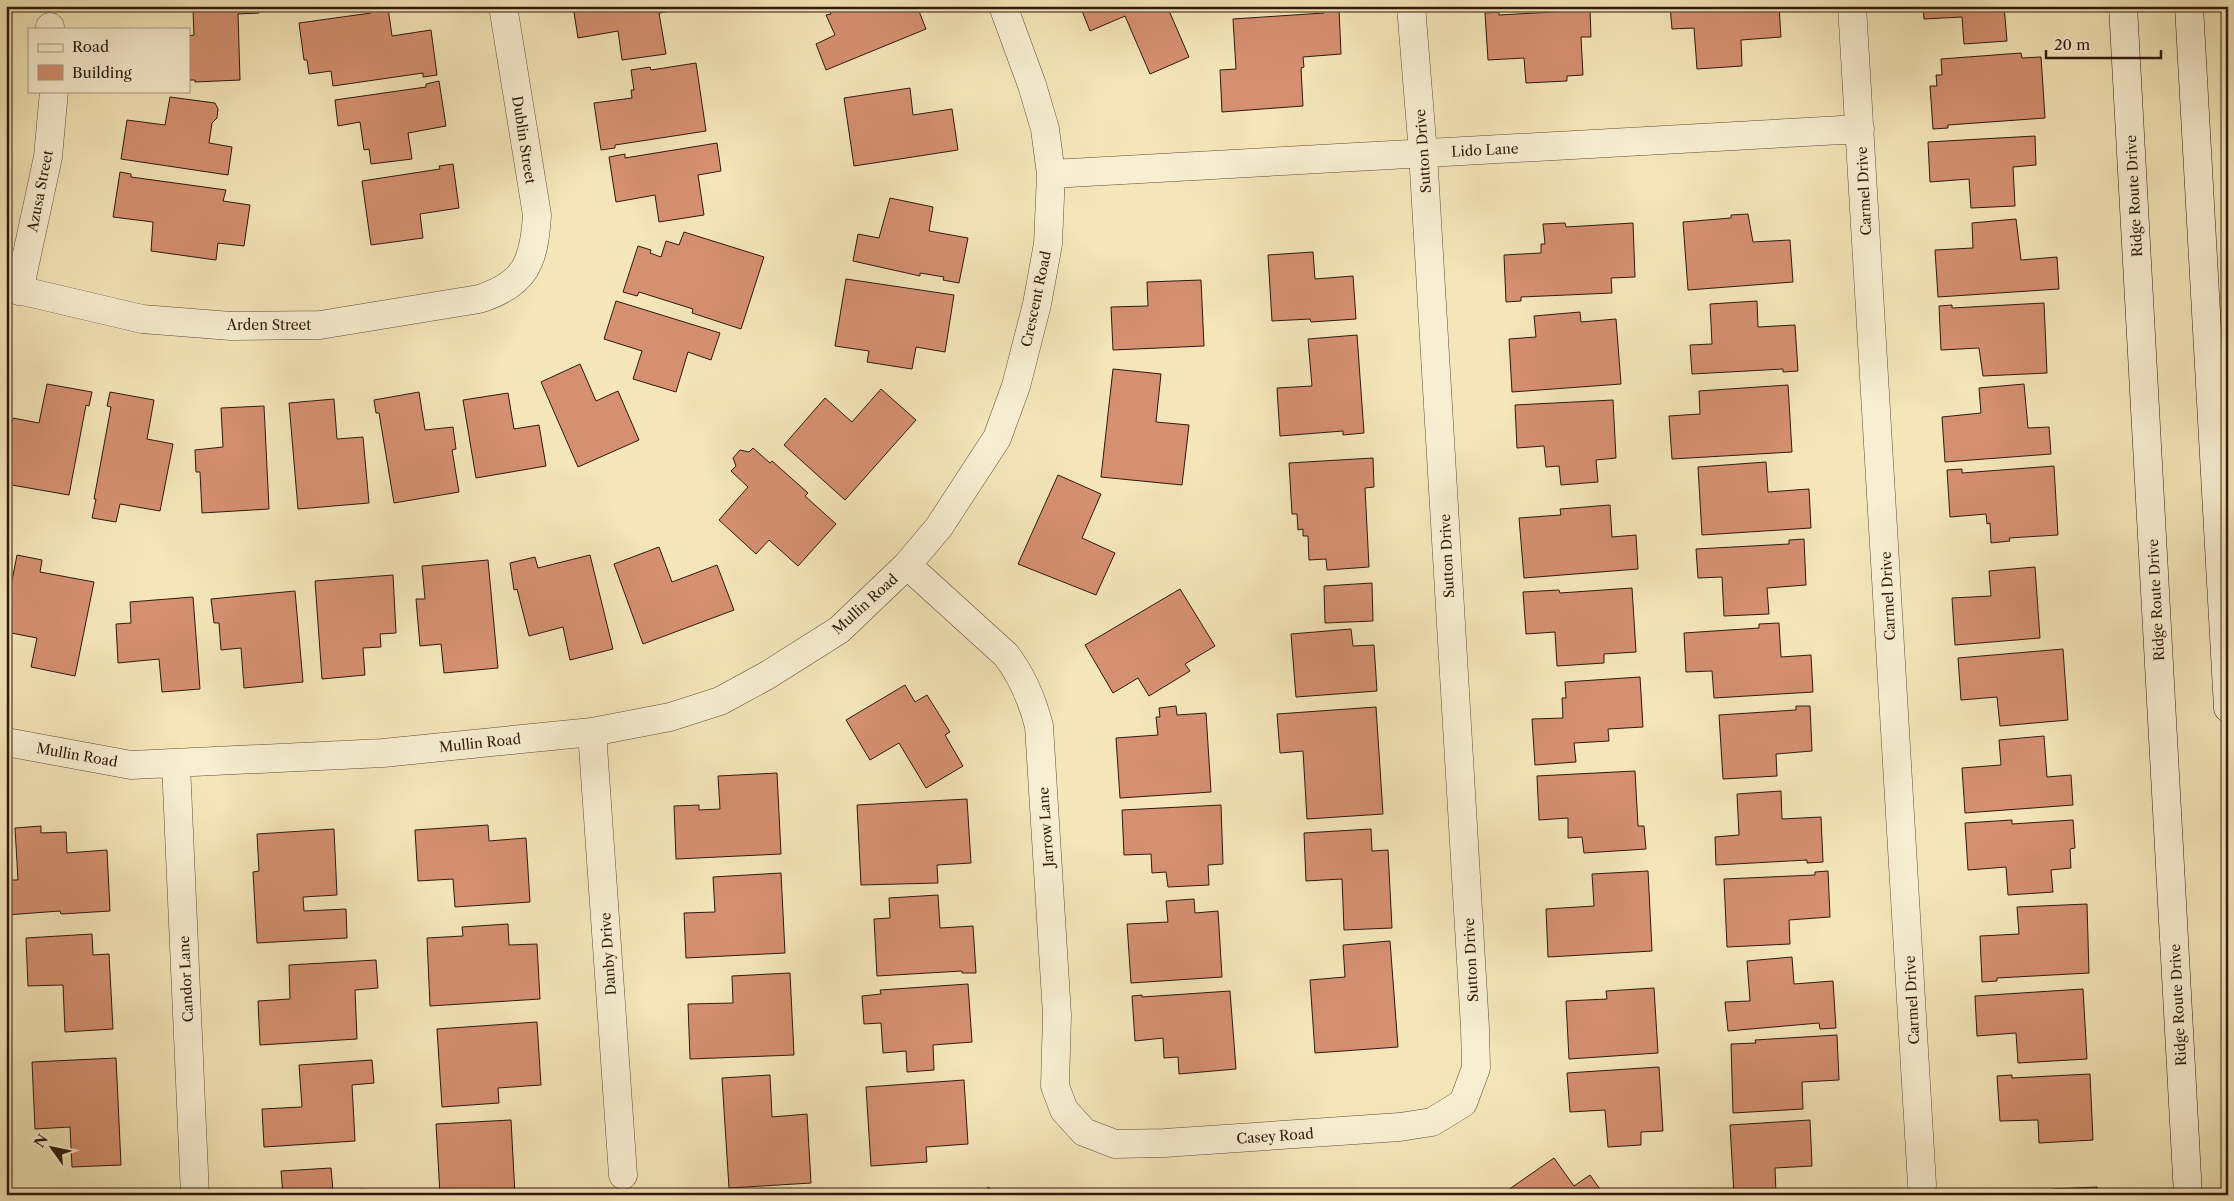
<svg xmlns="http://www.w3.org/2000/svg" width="2234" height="1201" viewBox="0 0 2234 1201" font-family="'Libre Caslon Text',serif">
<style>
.building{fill:#d59071;stroke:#30180a}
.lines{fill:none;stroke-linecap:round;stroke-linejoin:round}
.minor-casing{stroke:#614c36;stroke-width:29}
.secondary-casing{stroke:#30180a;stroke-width:29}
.minor{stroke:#f8efd2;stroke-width:28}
.secondary{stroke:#f8efd2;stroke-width:28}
.labels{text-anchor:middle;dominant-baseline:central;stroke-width:4;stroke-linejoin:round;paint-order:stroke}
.street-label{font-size:14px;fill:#30180a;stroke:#f8efd2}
</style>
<rect width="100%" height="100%" fill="#f4e6b9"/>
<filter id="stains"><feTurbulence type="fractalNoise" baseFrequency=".004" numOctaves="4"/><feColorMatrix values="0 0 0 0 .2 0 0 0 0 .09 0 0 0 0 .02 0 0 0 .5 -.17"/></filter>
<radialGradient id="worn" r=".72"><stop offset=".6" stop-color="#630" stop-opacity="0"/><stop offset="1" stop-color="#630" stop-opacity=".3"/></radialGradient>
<path class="building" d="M210,6H259V13L238,14L240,80L195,82V80H189V36L194,35L193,10L210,9Z
M573,6H684V9L659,13L666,54L622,60L618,31L578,38Z
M828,6H917L926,29L826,70L816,44L835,35L826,15L831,14Z
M1080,6H1167L1189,57L1150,74L1125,16L1090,31Z
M1670,6H1779L1781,37L1741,40L1742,66L1697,69L1694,28L1672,29Z
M1923,6H2004L2007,41L1964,44L1962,17L1924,19Z
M388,8L392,36L431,30L437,75L423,77V73L333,86L331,71L309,74L307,60H304L299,23L371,13L370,10Z
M1339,9L1341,54L1303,57L1304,67L1301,68L1303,106L1222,112L1220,70L1236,69L1233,19L1324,13V10Z
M1590,10L1591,37H1581L1583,75L1567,76V81L1526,83L1524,58L1488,60L1485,13L1499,12V15Z
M2021,53L2022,58L2041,57L2045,118L1948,125V128L1933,129L1930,86H1937L1936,75H1942L1941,59Z
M696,63L706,131L615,145V148L601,150L594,103L632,98L631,90H634L631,70L650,67L651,70Z
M439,81L446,126L408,133L412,159L371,164L369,149L364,150L360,122L338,126L335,100L426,87V84Z
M910,88L913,115L952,109L958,150L854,166L844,98Z
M170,97L215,103L218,109L217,118L212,123L209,143L232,147L228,175L121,159L127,120L165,125Z
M2035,136L2036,165L2013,167L2015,206L1971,208L1969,179L1930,182L1928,142Z
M717,143L721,171L698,175L704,215L659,222L655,195L616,202L609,157L625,154V158Z
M453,164L459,208L420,214L423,238L371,245L362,181L440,169L439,166Z
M120,172L131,174V177L226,190L223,201L250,205L244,246L218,243L216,260L151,251L153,222L113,217Z
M890,198L933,207L929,231L968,238L959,283L943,280L944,277L920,273V276L853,261L858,234L879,238Z
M1748,214L1753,242L1790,240L1793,282L1688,290L1683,222L1731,218V215Z
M2016,219L2021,260L2057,257L2059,289L1938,297L1935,250L1973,248L1972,223Z
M1565,223L1566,227L1633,223L1635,277L1611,278L1612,293L1521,297V301L1506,302L1504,255L1541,253V244H1545L1543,224Z
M684,232L764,257L741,329L692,313L693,309L639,292L637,296L623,292L638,246L651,250L650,253L661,257L666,241L679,245Z
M1313,252L1315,279L1353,276L1356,319L1311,322L1310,319L1272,321L1268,255Z
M846,279L954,295L945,352L916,347L912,369L867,362L869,351L835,346Z
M1201,280L1204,346L1113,350L1111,307L1148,306L1147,282Z
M616,301L720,333L711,360L688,352L676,392L633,379L642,351L604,339Z
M1757,301L1758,327L1795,325L1798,371L1783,372V369L1692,374L1690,345L1712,344L1710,304Z
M2044,303L2047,373L1983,376L1979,348L1941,350L1939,306L1952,305V308Z
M1580,312L1581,322L1616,319L1621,384L1512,392L1509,339L1536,337L1534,316Z
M1357,335L1364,433L1343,435V431L1280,436L1277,388L1312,386L1308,339Z
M580,364L596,401L618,391L639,440L578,467L541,382Z
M1113,369L1161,374L1156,422L1189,425L1182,485L1101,477Z
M47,384L92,392L89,406L86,405L69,495L6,484L11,442L8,441L13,418L39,423Z
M2024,384L2028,428L2049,427L2051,454L1945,462L1942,417L1981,413L1979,388Z
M1788,385L1792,452L1672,459L1669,416L1700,414L1699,391Z
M881,389L916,420L845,500L784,445L825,398L852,422Z
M110,392L154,400L147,439L173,444L160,511L120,504L116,522L92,518L96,499H94L111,407L107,406Z
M419,392L425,430L453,427L456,449L452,450L459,492L394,503L379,413H376L374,400Z
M508,393L514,429L539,425L546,466L476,478L463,400Z
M334,399L337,439L363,437L369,503L298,509L289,403Z
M1613,400L1616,458L1596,460L1598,482L1561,485L1559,466L1546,467L1544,446L1517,448L1515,405Z
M264,406L269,509L202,513L200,472H196L195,450L223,447L221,408Z
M753,448L770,463L772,461L808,493L805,496L836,524L798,566L769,540L756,554L719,520L748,487L731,471L736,466L733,458L740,450L749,452Z
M1373,458L1374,487L1365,488L1369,567L1327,570L1326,559L1309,560L1308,536H1303V529L1298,530L1297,514H1292L1289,463Z
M1766,462L1768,492L1809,489L1811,528L1702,535L1698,467Z
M2054,466L2058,535L2009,538L2010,541L1991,543L1990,523L1987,524L1986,514L1950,517L1947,470L1962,469V473Z
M1058,475L1101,494L1082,538L1115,553L1096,595L1018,564Z
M1610,505L1612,537L1636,535L1638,569L1524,578L1519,518L1561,515L1560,509Z
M1804,539L1806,585L1767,588L1769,614L1724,616L1722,577L1698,578L1696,549L1789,544V540Z
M659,547L672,582L717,565L734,610L643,644L614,564Z
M17,555L42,560L40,572L94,582L75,676L31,667L37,638L6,632V611Z
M590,555L613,649L570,660L563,627L529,636L517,589L514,590L510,563L535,557L538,568Z
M488,560L498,668L444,673L441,644L420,646L416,599H425L422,566Z
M2035,567L2040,638L1955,645L1952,598L1991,596L1989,571Z
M393,575L396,633L380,634L381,647L363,648L365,675L322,679L315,581Z
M1372,583L1373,621L1325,623L1324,586Z
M1632,588L1636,652L1604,654V663L1557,666L1555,632L1526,634L1523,592L1559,590L1560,593Z
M1180,589L1215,646L1185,664L1190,671L1149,696L1138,678L1113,693L1085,645Z
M295,591L303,682L244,688L241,648L221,650L219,623H214L211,599Z
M193,597L200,689L162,692L159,659L118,663L116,624L131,623L130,602Z
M1779,623L1781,657L1811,655L1813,692L1714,698L1712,671L1686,672L1684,633L1759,628V624Z
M1351,629L1353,646L1374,645L1377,691L1296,697L1291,634Z
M2063,649L2068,720L2000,726L1997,697L1961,700L1958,658Z
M1640,677L1643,727L1608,729L1609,741L1574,743L1576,762L1535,765L1532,719L1563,718L1562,698H1566L1565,682Z
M905,685L915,702L927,695L950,732L945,735L963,766L926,788L899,743L870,760L846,720Z
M1176,706L1177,715L1206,713L1211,792L1120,798L1116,738L1158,735L1156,717H1160L1159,708Z
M1796,706H1810L1812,751L1776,754L1777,776L1723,779L1719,715L1796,710Z
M1376,707L1383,814L1307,819L1303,751L1280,753L1277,714Z
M2044,736L2047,777L2071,775L2073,805L1965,813L1962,768L2001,765L1999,740Z
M1635,771L1638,826H1644L1646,849L1584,853L1582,837L1568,838V818L1539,820L1537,776Z
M777,773L781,854L676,859L674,806L699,805V810L720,809L718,776Z
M1781,791L1782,819L1821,817L1823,862L1807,863V860L1716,865L1715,837L1739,835L1737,794Z
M967,799L971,863L937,865L938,883L861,885L857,805Z
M1221,805L1223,864L1208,865L1209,885L1168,887L1166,872L1152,873L1151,854L1124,855L1122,810Z
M2012,820V824L2073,820L2075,848L2070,849L2071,868L2051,870L2053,892L2008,895L2006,867L1968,870L1965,823Z
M488,825L489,841L526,838L530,902L455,907L453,879L418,881L415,830Z
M41,826V833L66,832L67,853L107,850L110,911L61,914L60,911L6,915V880H18L15,828Z
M334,829L337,895L303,897L304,911L346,909L347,938L257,943L253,872L259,871L257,834Z
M1371,829L1372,851L1388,850L1392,928L1344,930L1342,879L1306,881L1304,833Z
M1648,871L1652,951L1548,957L1546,909L1594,906L1592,874Z
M1828,871L1830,917L1789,920L1790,944L1727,947L1724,879L1815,875V872Z
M781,873L785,953L686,958L684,913L715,912L713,877Z
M938,895L940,928L973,926L976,973H962V971L877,976L874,919L890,918L889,898Z
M1194,899L1195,913L1218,911L1222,977L1131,983L1127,924L1168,922L1166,901Z
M2087,904L2089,973L1997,978V981L1982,982L1980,936L2019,934L2017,907Z
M508,924L509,945L537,944L540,999L430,1006L427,938L463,936L462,927Z
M92,934L93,955L109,954L113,1029L65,1032L63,985L28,986L26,938Z
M1390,941L1398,1047L1315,1053L1310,980L1345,977L1343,945Z
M1792,957L1794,984L1833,981L1836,1028L1820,1029L1819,1023L1728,1031L1725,1002L1750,1001L1747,961Z
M376,960L378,988L355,990L357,1039L260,1045L258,1001L290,999L289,965Z
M790,973L794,1055L690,1059L688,1004L733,1003L732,976Z
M968,984L972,1042L933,1045L934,1070L907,1072L906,1051L883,1053L881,1023L864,1024L862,996L881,994L880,990Z
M1654,988L1658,1053L1569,1059L1566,1001L1607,999L1606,991Z
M2083,989L2087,1059L2018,1063L2016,1033L1977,1036L1975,996Z
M1230,991L1236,1069L1179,1074L1178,1057L1164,1058L1163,1038L1135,1041L1132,996L1142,995V997Z
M537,1022L541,1085L498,1088L499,1103L442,1107L437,1029Z
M1837,1035L1839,1080L1802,1082L1803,1109L1733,1113L1731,1044L1756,1043L1755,1040Z
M116,1058L121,1165L72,1167L70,1127L35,1129L32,1062Z
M372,1060L374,1083L352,1085L355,1141L264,1147L262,1109L302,1107L299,1065Z
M1659,1067L1663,1131L1641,1132V1145L1608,1147L1605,1110L1570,1112L1567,1073Z
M2090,1074L2093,1140L2039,1143L2038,1120L2000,1121L1997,1076L2012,1075V1078Z
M770,1075L772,1117L807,1114L811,1183L729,1188L722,1078Z
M964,1080L968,1144L926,1147L927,1162L871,1166L866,1087Z
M511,1120L515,1195H440L436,1124Z
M1810,1120L1812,1166L1775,1168L1776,1193L1734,1195L1730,1125Z
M1554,1158L1574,1186L1590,1175L1604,1195H1511L1508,1190Z
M331,1168L333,1191L364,1189L365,1195H283L281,1171Z
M988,1187L999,1195H983Z
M2097,1187L2098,1195H2052V1189Z
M100,1192V1195H68Z"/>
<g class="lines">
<defs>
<path id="minor" d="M1852,6L1922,1185
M50,27V29
M1051,174L1860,129
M6,287L142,319L231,326L320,325L479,299C526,284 534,262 537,215L503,6
M19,291L48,157L54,91
M907,565L1006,655C1023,677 1032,699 1039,726L1057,1015L1055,1086L1064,1110L1084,1132L1115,1144L1164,1143L1400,1127L1432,1122L1463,1103L1476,1068L1475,1028L1423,153L1411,6
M592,732L623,1175
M6,742L131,765L383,753L592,732L670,717L720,701L766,676L839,630L907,565L939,527L997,438L1016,386L1037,304L1048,244L1051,174L1045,129L1032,85L1003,6
M176,764L195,1195"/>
<path id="secondary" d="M2123,6L2188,1195
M2189,6L2228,708"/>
</defs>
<use href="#minor" class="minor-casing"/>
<use href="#secondary" class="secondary-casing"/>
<use href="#minor" class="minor"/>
<use href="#secondary" class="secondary"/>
</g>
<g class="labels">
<g class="street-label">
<text transform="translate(524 140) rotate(81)">Dublin Street</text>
<text transform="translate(1485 150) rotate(-3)">Lido Lane</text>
<text transform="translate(1423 151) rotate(-94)">Sutton Drive</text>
<text transform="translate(40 191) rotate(-79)">Azusa Street</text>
<text transform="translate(1864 191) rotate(-93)">Carmel Drive</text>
<text transform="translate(2134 196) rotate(-93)">Ridge Route Drive</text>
<text transform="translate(1036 299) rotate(-78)">Crescent Road</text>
<text x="269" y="325">Arden Street</text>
<text transform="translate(1447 556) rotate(-93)">Sutton Drive</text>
<text transform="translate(1888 596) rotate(-93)">Carmel Drive</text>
<text transform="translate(2156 600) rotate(-93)">Ridge Route Drive</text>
<text transform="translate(865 604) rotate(-42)">Mullin Road</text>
<text transform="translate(480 743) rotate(-6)">Mullin Road</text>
<text transform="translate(77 755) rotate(10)">Mullin Road</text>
<text transform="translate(1046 827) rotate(-94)">Jarrow Lane</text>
<text transform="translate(608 954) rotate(-94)">Danby Drive</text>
<text transform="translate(1471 960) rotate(-93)">Sutton Drive</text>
<text transform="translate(186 979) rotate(-93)">Candor Lane</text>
<text transform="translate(1912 1000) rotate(-93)">Carmel Drive</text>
<text transform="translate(2178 1005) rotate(-93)">Ridge Route Drive</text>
<text transform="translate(1275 1136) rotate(-4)">Casey Road</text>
</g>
</g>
<rect width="2234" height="1201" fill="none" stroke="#f4e6b9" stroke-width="25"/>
<rect x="8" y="8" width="2219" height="1186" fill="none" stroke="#30180a" stroke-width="2.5"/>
<rect x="12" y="12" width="2209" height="1176" fill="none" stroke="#30180a"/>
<rect x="28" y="28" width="162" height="65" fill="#f8efd2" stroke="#a89982"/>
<rect x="38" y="44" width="25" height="8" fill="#f8efd2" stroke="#a89982"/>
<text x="72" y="52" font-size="15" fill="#30180a">Road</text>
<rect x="38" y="65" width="25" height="15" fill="#d59071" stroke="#a89982"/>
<text x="72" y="78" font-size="15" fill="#30180a">Building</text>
<g transform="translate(52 1148) rotate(303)" stroke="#f8efd2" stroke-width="4" paint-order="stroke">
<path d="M0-4L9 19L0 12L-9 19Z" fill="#30180a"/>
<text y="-8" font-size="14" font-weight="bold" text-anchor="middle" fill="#30180a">N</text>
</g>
<path d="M2046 50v8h115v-8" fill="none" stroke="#30180a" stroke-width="2.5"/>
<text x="2054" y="50" font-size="15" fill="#30180a" stroke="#f8efd2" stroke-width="4" paint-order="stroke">20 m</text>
<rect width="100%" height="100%" filter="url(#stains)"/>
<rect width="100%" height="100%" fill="url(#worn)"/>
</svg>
